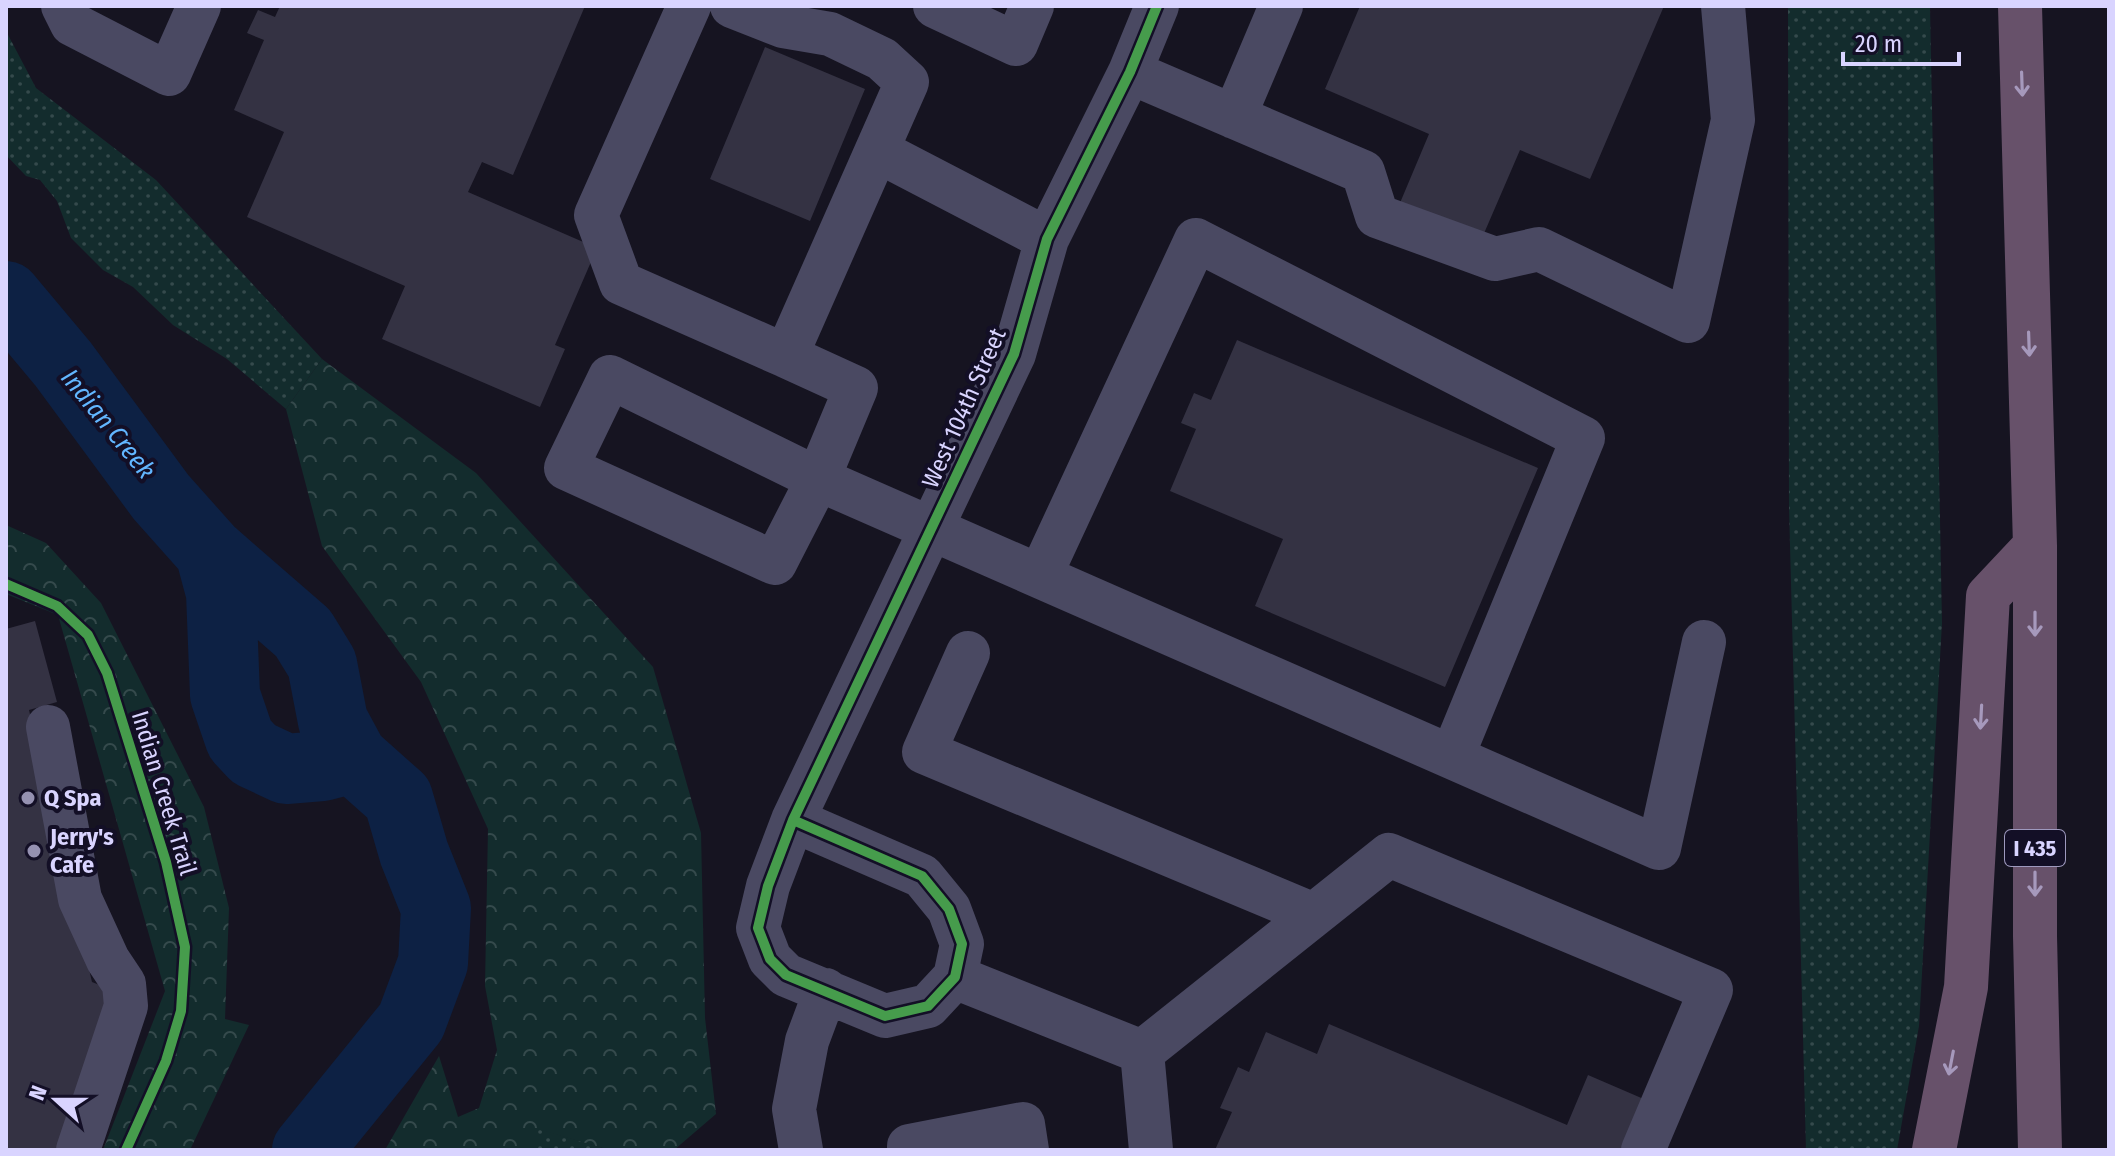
<svg xmlns="http://www.w3.org/2000/svg" width="2115" height="1156" viewBox="0 0 2115 1156" font-family="'Fira Sans Condensed',sans-serif">
<style>
.grass{fill:url(#grass-dots)}
.forest{fill:url(#forest-crowns)}
.lines{fill:none;stroke-linecap:round;stroke-linejoin:round}
.river{stroke:#0d2144;stroke-width:70}
.building{fill:#343243}
.minor{stroke:#4a4962;stroke-width:44}
.highway{stroke:#67516a;stroke-width:44}
.cycleway-casing{stroke:#130f26;stroke-width:15}
.cycleway{stroke:#469c4c;stroke-width:10}
.oneway{stroke:#a699bc}
.poi-dot{fill:#9591b1;stroke:#130f26;stroke-width:3}
.labels{text-anchor:middle;dominant-baseline:central;stroke-width:8;stroke-linejoin:round;paint-order:stroke}
.shield{fill:#130f26;stroke:#9e99be;stroke-width:2}
.shield-label{font-size:22px;font-weight:bold;fill:#d9d4ff}
.street-label{font-size:24px;fill:#d9d4ff;stroke:#130f26}
.poi-label{font-size:24px;font-weight:bold;fill:#d9d4ff;stroke:#130f26;text-anchor:start}
.water-label{font-size:26px;font-style:italic;fill:#62b6ff;stroke:#130f26}
</style>
<defs>
<pattern id="grass-dots" width="8" height="8" patternUnits="userSpaceOnUse" patternTransform="scale(2)"><rect width="8" height="8" fill="#132c2d"/><path d="M2 2h.1M6 6h.1" fill="none" stroke="#354a4c" stroke-width="1.8" stroke-linecap="round"/></pattern>
<pattern id="forest-crowns" width="20" height="18" patternUnits="userSpaceOnUse" patternTransform="scale(2)"><rect width="20" height="18" fill="#132c2d"/><path d="M2 6a3 3 0 1 1 6 0M12 15a3 3 0 1 1 6 0" fill="none" stroke="#354a4c"/></pattern>
</defs>
<rect width="100%" height="100%" fill="#161421"/>
<path class="grass" d="M1788,6H1930L1942,623L1919,1026L1897,1150H1806L1789,507Z
M6,31L36,88L156,180L322,359L286,409L227,359L173,325L133,287L103,270L71,238L57,201L40,180L26,176L6,155Z
M536,1128L610,1150H537Z"/>
<path class="forest" d="M322,359L476,473L653,667L701,833L705,1018L716,1114L674,1150H610L537,1129V1150H385L439,1056L458,1117L479,1108L497,1050L485,986L488,829L421,682L322,546L286,409Z
M6,525L46,543L101,603L204,807L229,908L225,1019L249,1025L190,1150H103L165,991L58,615L6,594Z"/>
<g class="lines">
<path class="river" d="M6,296L63,364L161,497L210,552L303,633L322,664L333,721L353,758L398,798L414,853L436,908L433,963L411,1022L307,1150
M210,552L221,593L225,695L240,739L254,754L286,769L322,766L353,758"/>
</g>
<path class="building" d="M280,6H585L513,175L482,162L468,192L597,248L555,345L565,349L540,407L382,339L405,286L247,217L284,132L234,110L264,40L247,33L258,10L275,17Z
M1360,6H1664L1590,179L1520,150L1479,245L1397,210L1429,134L1325,89Z
M765,47L865,89L810,221L710,179Z
M1237,340L1538,468L1445,687L1255,606L1283,539L1170,491L1196,429L1181,423L1194,393L1211,400Z
M35,621L57,702L29,710L92,982L120,993L59,1150H6V629Z
M1329,1024L1567,1125L1588,1075L1646,1100L1625,1150H1215L1232,1112L1220,1108L1238,1067L1249,1072L1266,1032L1317,1054Z"/>
<g class="lines">
<path class="minor" d="M63,6L72,24L169,74L199,6
M689,6L596,215L621,283L786,356L907,82L882,59L830,34L783,26L732,6
M935,6L1016,44L1032,6
M1130,72L1363,172L1377,216L1495,259L1539,249L1688,321L1733,120L1723,6
M1234,117L1281,6
M878,151L1047,239
M786,356L856,388L818,479L775,563L566,468L610,377L818,479L1659,848L1704,642
M1040,576L1196,240L1583,438L1452,757
M968,653L924,752L1314,915
M48,727L80,899L108,960L124,984L126,1006L78,1150
M793,820L922,876L949,909L962,944L955,977L928,1006L885,1016L786,975L770,959L758,928L768,886L793,820L1014,354L1047,239L1130,72L1157,6
M955,977L1142,1052
M1142,1052L1389,855L1711,990L1643,1150
M1142,1052L1151,1150
M801,1150L794,1109L807,1041L826,990
M909,1150V1146L1023,1124L1027,1150"/>
<path class="highway" d="M2020,6L2035,546V936L2040,1150
M1934,1150L1966,987L1988,596L2035,546"/>
<defs>
<path id="cycleway" d="M6,584L57,606L88,635L107,673L166,862L185,947L181,1011L166,1061L126,1150
M793,820L922,876L949,909L962,944L955,977L928,1006L885,1016L786,975L770,959L758,928L768,886L793,820L1014,354L1047,239L1130,72L1157,6"/>
</defs>
<use href="#cycleway" class="cycleway-casing"/>
<use href="#cycleway" class="cycleway"/>
</g>
<defs><path id="oneway-shaft" d="M-6 0H5M1.5-3L5.5 0L1.5 3" fill="none" stroke-width="1.6" stroke-linecap="round" stroke-linejoin="round" transform="scale(2)"/></defs>
<g class="oneway">
<use href="#oneway-shaft" transform="translate(2022 84) rotate(88)"/>
<use href="#oneway-shaft" transform="translate(2029 344) rotate(88)"/>
<use href="#oneway-shaft" transform="translate(2035 624) rotate(90)"/>
<use href="#oneway-shaft" transform="translate(1981 717) rotate(93)"/>
<use href="#oneway-shaft" transform="translate(2035 884) rotate(90)"/>
<use href="#oneway-shaft" transform="translate(1951 1063) rotate(101)"/>
</g>
<g class="poi-dot">
<circle cx="28" cy="798" r="8"/>
<circle cx="34" cy="851" r="8"/>
</g>
<g class="labels">
<rect class="shield" x="2005" y="830" width="60" height="36" rx="6"/>
<g class="shield-label">
<text x="2035" y="848">I 435</text>
</g>
<g class="street-label">
<text transform="translate(964 408) rotate(-66)">West 104th Street</text>
<text transform="translate(164 793) rotate(73)">Indian Creek Trail</text>
</g>
<g class="poi-label">
<text x="44" y="798">Q Spa</text>
<text x="50" y="837">Jerry's<tspan x="50" dy="28">Cafe</tspan></text>
</g>
<g class="water-label">
<text transform="translate(108 424) rotate(51)">Indian Creek</text>
</g>
</g>
<rect width="2115" height="1156" fill="none" stroke="#d9d4ff" stroke-width="16"/>
<g transform="translate(56 1100) rotate(291)" stroke="#130f26" stroke-width="6" paint-order="stroke">
<path d="M0-6L14 30L0 20L-14 30Z" fill="#d9d4ff"/>
<text y="-12" font-size="22" font-weight="bold" text-anchor="middle" fill="#d9d4ff">N</text>
</g>
<path d="M1843 52v12h116v-12" fill="none" stroke="#d9d4ff" stroke-width="4"/>
<text x="1855" y="52" font-size="24" fill="#d9d4ff" stroke="#130f26" stroke-width="6" paint-order="stroke">20 m</text>
</svg>
